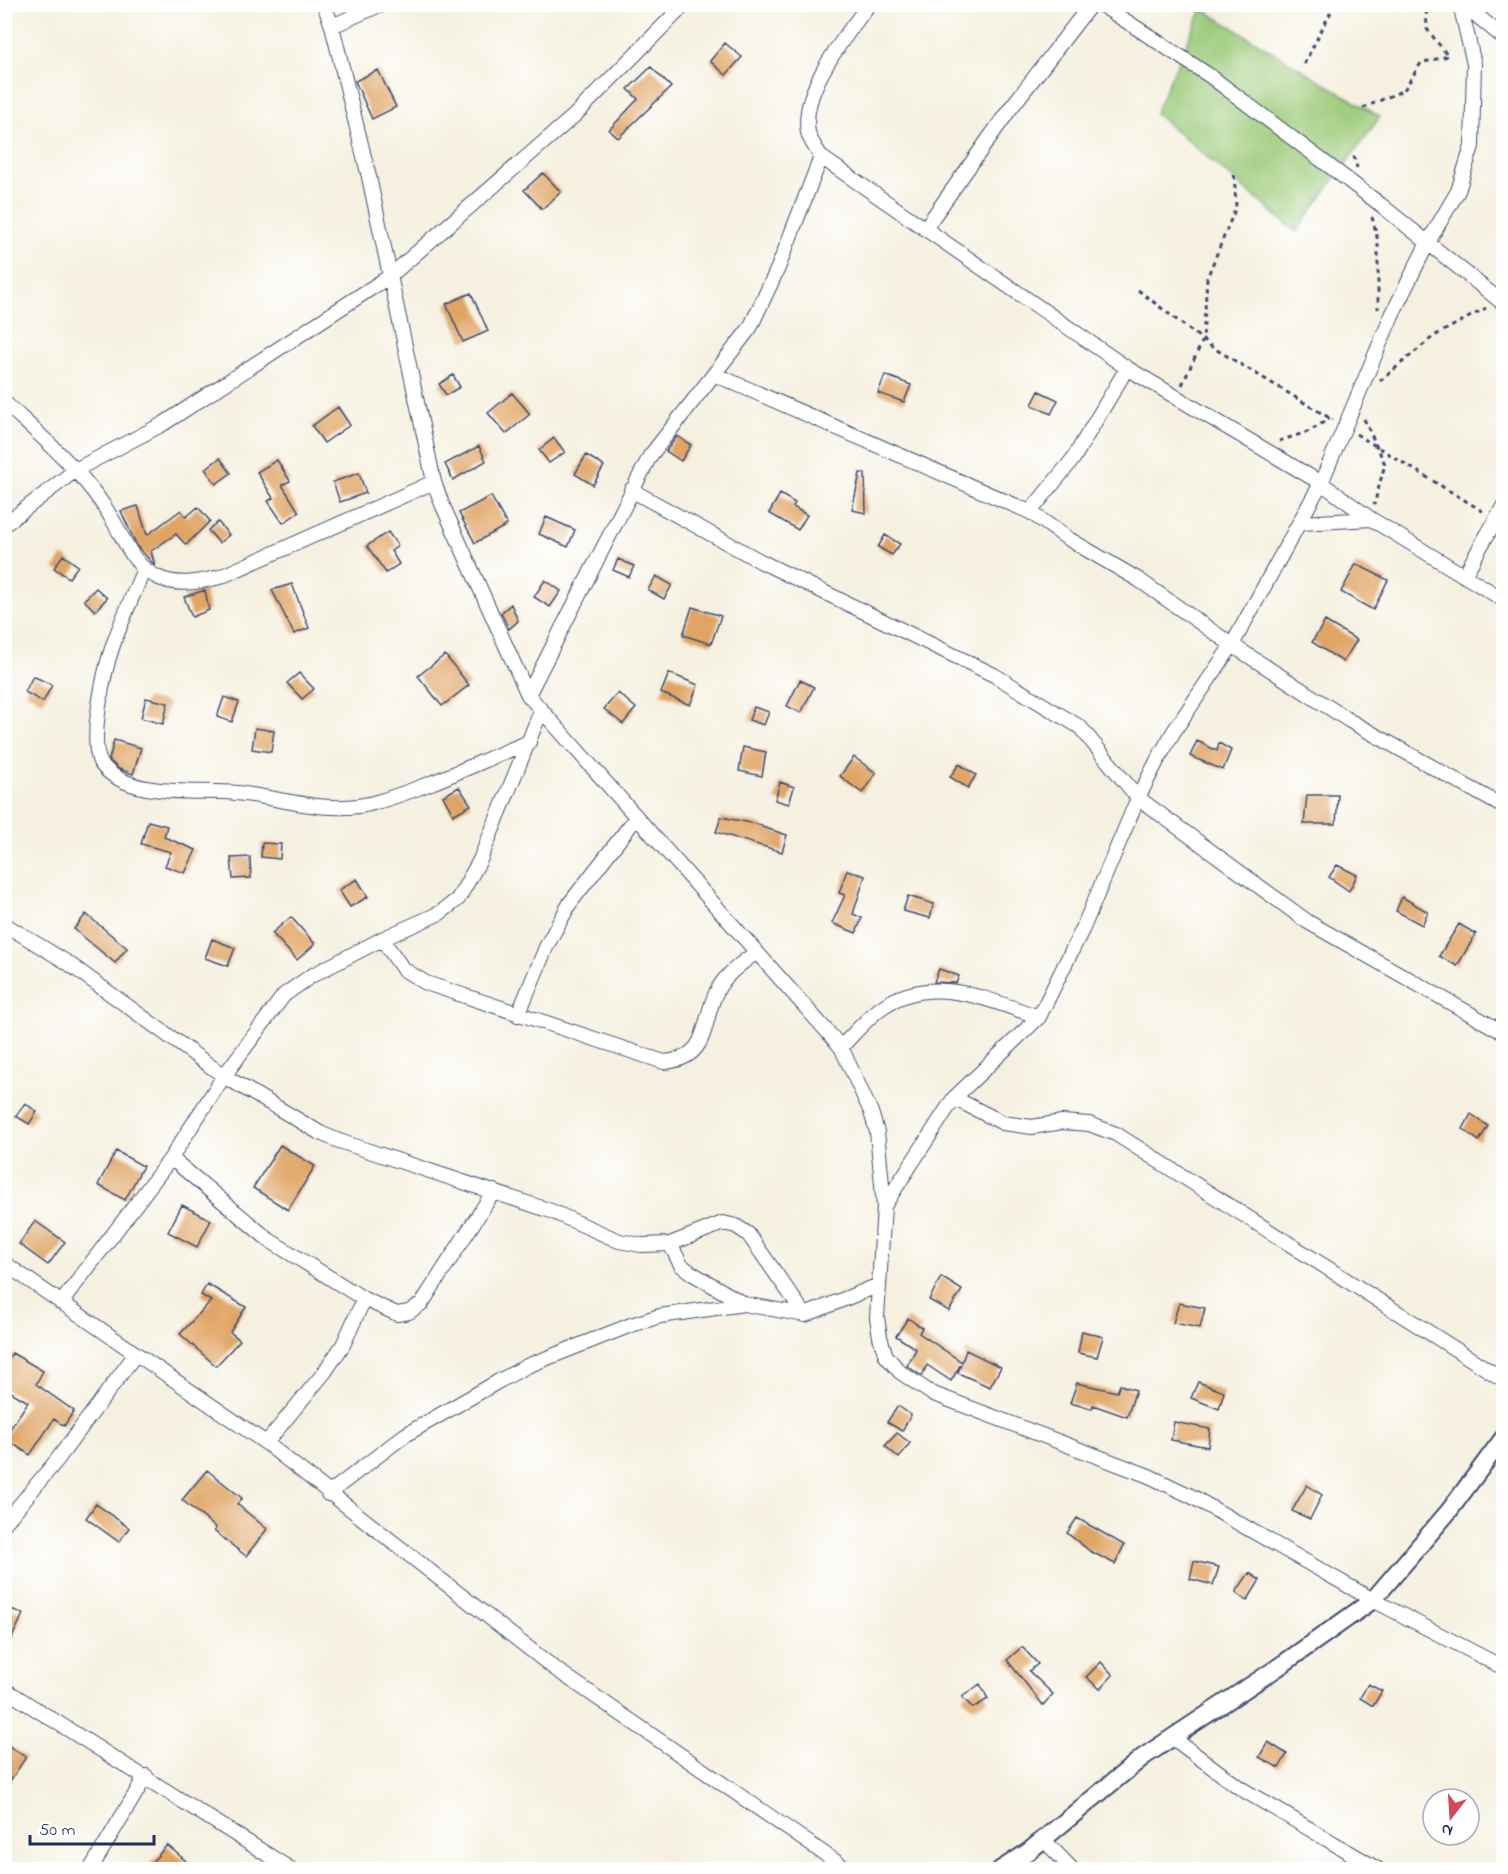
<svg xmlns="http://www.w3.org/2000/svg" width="1508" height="1874" viewBox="0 0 1508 1874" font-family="'Indie Flower',sans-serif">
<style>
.green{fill:#9bca78;stroke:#5b7c6b;stroke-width:1.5}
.building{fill:#e0a565}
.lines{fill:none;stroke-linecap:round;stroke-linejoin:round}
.minor-casing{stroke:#3c4c71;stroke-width:16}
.tertiary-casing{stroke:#3c4c71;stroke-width:20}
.path{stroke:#3c4c71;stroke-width:3;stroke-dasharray:4.5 4.5;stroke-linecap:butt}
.minor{stroke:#fff;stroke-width:14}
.tertiary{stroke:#fff;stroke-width:16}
</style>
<rect width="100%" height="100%" fill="#fff"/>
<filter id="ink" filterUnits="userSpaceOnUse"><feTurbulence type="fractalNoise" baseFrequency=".0167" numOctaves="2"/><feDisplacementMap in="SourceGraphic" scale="12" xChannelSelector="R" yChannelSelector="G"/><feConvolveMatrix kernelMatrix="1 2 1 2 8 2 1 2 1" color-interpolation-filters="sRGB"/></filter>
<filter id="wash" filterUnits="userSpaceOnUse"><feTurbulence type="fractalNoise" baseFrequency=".008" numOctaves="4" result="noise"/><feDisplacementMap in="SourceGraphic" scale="24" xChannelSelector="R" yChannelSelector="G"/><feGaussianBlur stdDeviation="1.35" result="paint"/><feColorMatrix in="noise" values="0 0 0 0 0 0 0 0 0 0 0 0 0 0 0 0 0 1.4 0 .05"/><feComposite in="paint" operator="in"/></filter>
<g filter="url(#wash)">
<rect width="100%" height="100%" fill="#f5f0df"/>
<path class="green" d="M1202,9L1380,117L1296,232L1155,113Z"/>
<g id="blocks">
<path class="building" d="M725,43L742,57L726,75L710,61Z
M651,67L671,87L618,138L609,130L638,99L628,89Z
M378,70L396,107L372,119L355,81Z
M543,173L561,192L542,209L524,190Z
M471,293L488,331L463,342L446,304Z
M453,375L460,387L446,395L439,384Z
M885,375L911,385L904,402L878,393Z
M1039,391L1058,400L1051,414L1032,405Z
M512,393L530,414L506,434L488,413Z
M338,407L350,425L324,443L312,426Z
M677,436L691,445L681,461L666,451Z
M554,438L565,452L549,463L539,450Z
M479,446L486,461L453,480L445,464Z
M586,455L604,466L593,485L575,474Z
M220,458L231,473L216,484L205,469Z
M277,460L290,481L282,485L299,512L283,523L268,501L273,498L257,472Z
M359,473L366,493L340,502L333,482Z
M860,473H865L866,513L852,510Z
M780,494L795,503L793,507L807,515L798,530L769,513Z
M491,496L507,525L475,543L459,513Z
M138,506L147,535L181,510L186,517L198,507L210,521L186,545L176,534L151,551L155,566L137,546L121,511Z
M546,517L575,530L568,547L539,534Z
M218,522L229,535L219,543L208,530Z
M388,532L398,546L391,551L399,564L386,573L367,546Z
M885,535L900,544L892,555L878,547Z
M63,555L78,566L69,578L54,568Z
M618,559L634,566L629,577L613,570Z
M1356,564L1388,580L1373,610L1341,592Z
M656,576L672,585L664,599L648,590Z
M545,580L561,591L550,607L534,597Z
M292,584L309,628L294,634L272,590Z
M96,588L107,598L95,611L84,600Z
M205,590L209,610L192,617L184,597Z
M511,604L518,621L509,629L501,613Z
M692,607L721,616L711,644L683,635Z
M1325,621L1357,640L1343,662L1312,642Z
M445,655L469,685L442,706L418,676Z
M299,673L314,689L302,699L287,683Z
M669,673L698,685L690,705L661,693Z
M33,676L52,685L43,702L25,692Z
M800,680L814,687L801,713L787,706Z
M618,693L636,708L623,724L604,709Z
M224,697L239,702L232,722L217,717Z
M146,698L168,703L163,724L141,718Z
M754,707L769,712L764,725L749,720Z
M255,728L274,731L271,752L252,749Z
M114,740L141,748L133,774L119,769L109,760Z
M1197,741L1217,751L1219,743L1231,750L1223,770L1190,756Z
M743,747L766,752L762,776L739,771Z
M854,757L876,773L862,793L840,776Z
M959,764L976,775L968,788L950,777Z
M780,782L794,787L789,804L775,800Z
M459,787L471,805L453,815L443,796Z
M1307,795H1338L1336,824H1304Z
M721,817L762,825V827L787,835L782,852L716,832Z
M148,821L167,826L164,837L196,850L185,873L165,866L171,852L141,844Z
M262,843L281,844L280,859L261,857Z
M250,857L251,878L233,879L231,858Z
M1337,865L1357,875L1349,891L1329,877Z
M847,870L865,876L853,914L862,918L856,933L832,923L845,895L839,893Z
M357,879L368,897L350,907L339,890Z
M908,896L934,904L930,918L903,911Z
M1402,897L1428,912L1422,925L1396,911Z
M86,914L127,948L115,963L74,929Z
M291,917L315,944L297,960L272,933Z
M1459,924L1476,934L1457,966L1439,956Z
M212,939L235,948L228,966L205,958Z
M939,969L959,976L956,983L934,982Z
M25,1103L37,1112L29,1124L16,1116Z
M1471,1114L1488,1126L1479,1141L1463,1129Z
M280,1145L315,1166L288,1210L253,1188Z
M116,1151L143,1166L125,1200L98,1185Z
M182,1205L211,1220L197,1247L168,1232Z
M35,1221L65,1242L48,1265L19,1244Z
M941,1277L962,1290L949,1311L929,1300Z
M207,1284L246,1307L230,1332L240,1340L216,1366L180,1334L211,1301L201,1295Z
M1179,1303L1205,1308L1200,1328L1173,1323Z
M908,1318L922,1328L919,1333L962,1362L966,1350L1001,1367L990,1387L958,1373L961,1364L951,1381L927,1365L922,1376L907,1366L916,1349L896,1336Z
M1082,1331L1103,1337L1097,1357L1078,1353Z
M12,1353L43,1371L36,1384L74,1411L64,1426L54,1419L30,1455L4,1438L28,1402L4,1388V1366Z
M1198,1382L1224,1392L1219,1409L1191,1398Z
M1077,1383L1117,1392L1120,1385L1136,1390L1127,1417L1093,1405L1092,1409L1070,1403Z
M898,1406L911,1415L902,1431L887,1422Z
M1174,1422L1210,1429L1208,1447L1171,1440Z
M897,1433L910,1443L899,1458L885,1446Z
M207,1470L242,1498L237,1504L267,1529L246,1556L214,1531L216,1528L182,1500Z
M1307,1485L1322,1495L1310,1519L1292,1511Z
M96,1504L129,1528L119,1542L86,1518Z
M1077,1518L1124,1545L1115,1564L1090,1551L1067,1533Z
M1194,1561L1219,1567L1213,1585L1190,1579Z
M1249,1573L1260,1580L1247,1601L1236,1592Z
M4,1606L23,1614L4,1655Z
M1022,1647L1038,1664L1029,1671L1053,1694L1043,1705L1007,1660Z
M1101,1662L1113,1675L1100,1689L1086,1677Z
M980,1684L988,1699L973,1708L962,1697Z
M1368,1684L1382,1691L1373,1706L1360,1698Z
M1268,1742L1287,1754L1279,1768L1259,1757Z
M4,1743L26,1757L4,1790Z
M167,1845L186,1861L178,1869H146Z"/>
</g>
</g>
<g filter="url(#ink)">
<use href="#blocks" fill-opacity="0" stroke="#3c4c71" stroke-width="1.5"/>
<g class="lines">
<defs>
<path id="minor" d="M324,4L332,26L369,177L434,482L442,504L528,695L841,1047L871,1112L877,1132L884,1206L877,1318L880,1337L886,1356L900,1372L931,1393L1149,1476L1191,1496L1373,1600L1504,1668
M1100,4L1210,76L1381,205L1504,304
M1463,4L1504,38
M332,26L382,4
M821,157L1127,368L1321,483L1371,519L1504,600
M926,227L1010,109L1091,4
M716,375L1030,512L1067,538L1139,580L1232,645L1350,721L1504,807
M4,402C45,440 88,475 115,524C126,544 135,567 157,577C177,587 200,582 220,577L434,482
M631,490L762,562L994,675L1080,727L1138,798L1308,922L1504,1033
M1030,512L1073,459L1127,368
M1301,523L1371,519
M4,525L77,469L163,424L390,276L575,115L685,4
M144,569C133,595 122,620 113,645C105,668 87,746 102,765C130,800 199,789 237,793C284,798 330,816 377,802C428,787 479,762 529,742
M1464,576L1504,505
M528,695L650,456L750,328L778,268L821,157C817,149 809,140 808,132C800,90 846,36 869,4
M4,924L68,963L224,1076L320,1133L339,1141L551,1211L619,1241L641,1245L670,1244L723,1223L736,1226L748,1234L805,1315
M382,939L403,969L426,983L664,1062C713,1058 700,1019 719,987C728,972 743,963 756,952
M518,1015L547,945L570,903L636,818
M841,1047C854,1034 867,1018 881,1008C931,972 988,1000 1039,1017
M954,1098L1003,1123L1032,1127L1062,1122L1089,1124L1116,1134L1504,1380
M171,1158L269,1240L364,1299L397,1314L409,1312L422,1303L494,1191
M884,1206L954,1098L1039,1017L1083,928L1138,798L1157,761L1174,731L1232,645L1321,483L1392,315L1427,244L1458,191L1472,146L1474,64L1460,4
M670,1244L681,1265L690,1272L744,1304
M4,1263L266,1443L554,1668L848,1870
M61,1303L171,1158L224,1076L284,995L311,976L382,939L440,913L458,899L480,860L541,711
M266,1443L324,1373L343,1345L364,1299
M328,1494L405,1435L499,1381L527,1366L631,1325L660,1316L744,1304L805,1315L879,1285
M4,1524L57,1460L135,1355
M4,1689L292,1870
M1173,1738L1240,1788L1379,1870
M1043,1839L1073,1870
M90,1870L146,1776"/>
<path id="tertiary" d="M1000,1870L1028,1852L1143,1757L1277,1668L1373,1600L1449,1511L1504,1437"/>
</defs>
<use href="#minor" class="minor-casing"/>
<use href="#tertiary" class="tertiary-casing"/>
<path class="path" d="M1304,64L1335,4
M1363,108L1404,90L1421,63L1448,56L1427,29L1426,4
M1354,156L1357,168
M1372,217L1378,241V309
M1138,290L1212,347L1333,420
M1380,381L1434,336L1486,308
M1182,385L1203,340L1207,278L1236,207L1234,171
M1364,419L1385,464L1374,505
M1356,434L1484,512
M1279,441L1310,431L1330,418"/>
<use href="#minor" class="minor"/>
<use href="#tertiary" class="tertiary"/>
</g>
</g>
<rect width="1508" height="1874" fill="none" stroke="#fff" stroke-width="24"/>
<g transform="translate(1451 1817) rotate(197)"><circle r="28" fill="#ffffff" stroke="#a4acbf" stroke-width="1.5"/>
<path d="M0-4.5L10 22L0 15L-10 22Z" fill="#d1495b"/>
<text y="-9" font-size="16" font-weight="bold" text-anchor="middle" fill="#1b2f5e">N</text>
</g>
<path d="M30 1835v9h124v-9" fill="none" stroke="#1b2f5e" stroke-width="3"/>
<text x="39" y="1835" font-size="18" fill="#1b2f5e" stroke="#ffffff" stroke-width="4.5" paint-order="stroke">50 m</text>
</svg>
